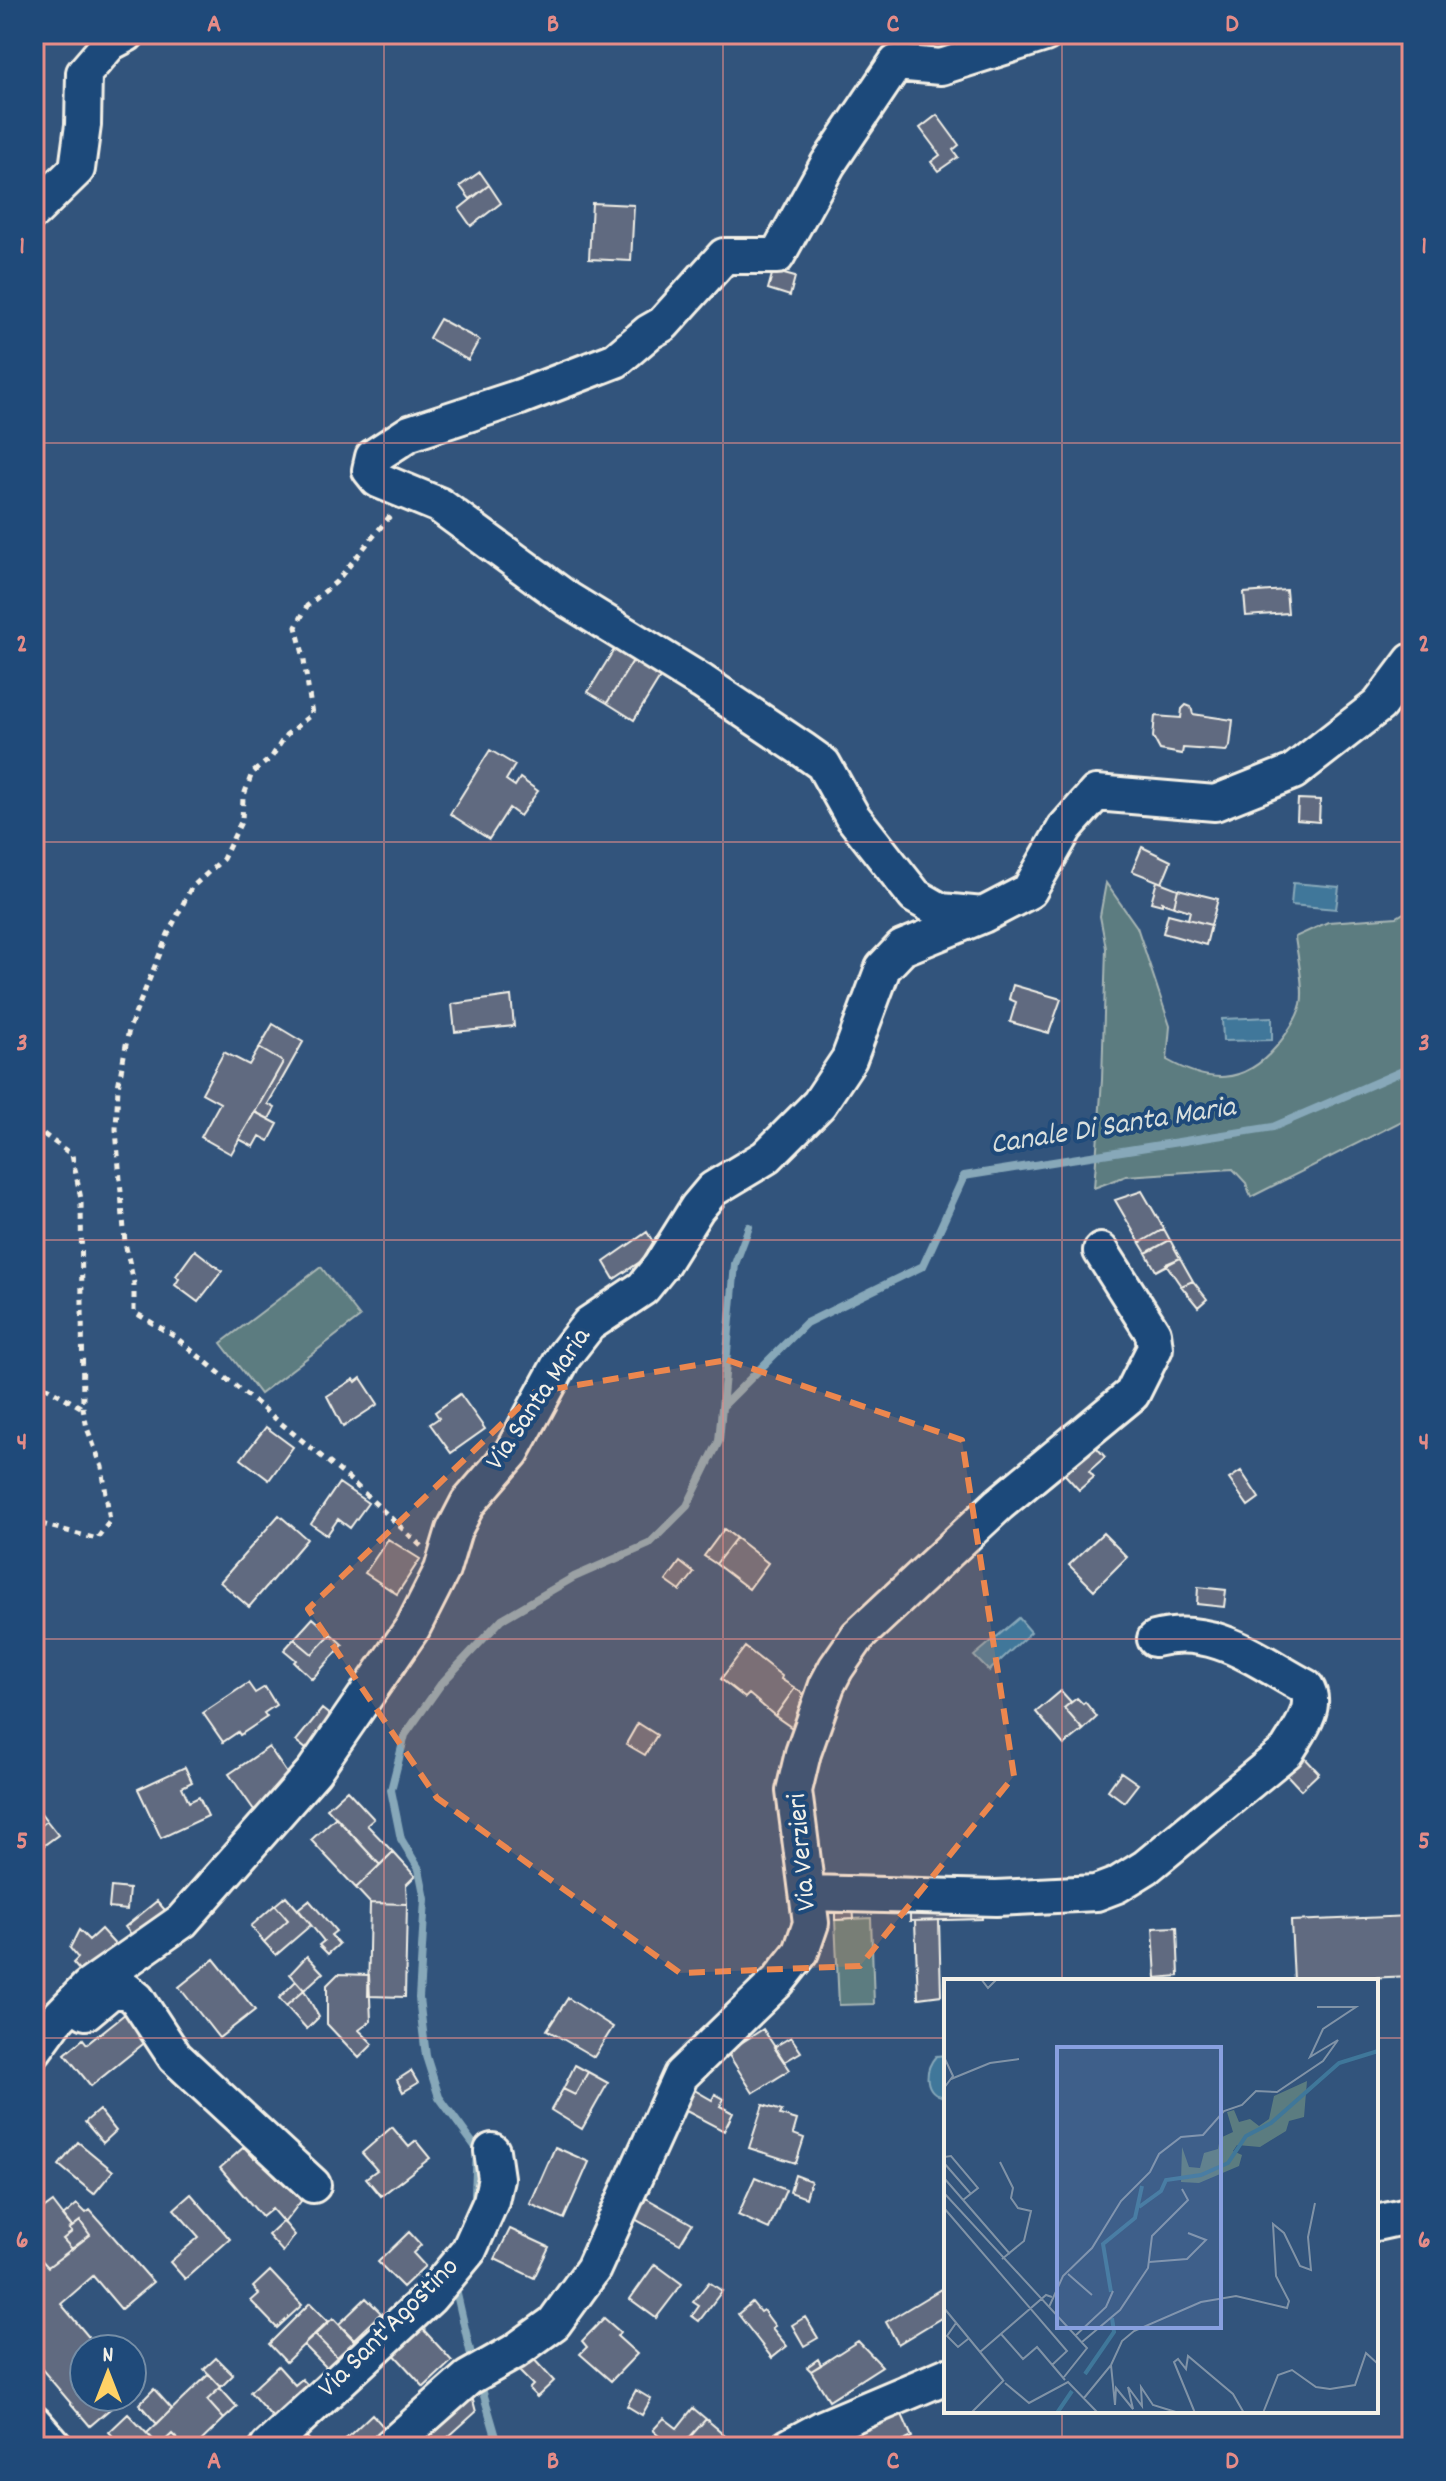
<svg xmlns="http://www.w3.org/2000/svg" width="1446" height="2481" viewBox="0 0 1446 2481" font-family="Dekko,sans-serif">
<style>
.green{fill:#5b7c80;stroke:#a8b6b4;stroke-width:2}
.water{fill:#3f779a;stroke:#87a8b9;stroke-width:2}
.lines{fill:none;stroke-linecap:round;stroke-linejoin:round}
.stream{stroke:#87a8b9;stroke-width:8}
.building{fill:#606b80;stroke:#f4f1e8;stroke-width:2}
.minor-casing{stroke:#f4f1e8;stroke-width:40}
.path{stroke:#f4f1e8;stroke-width:5;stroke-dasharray:6 6;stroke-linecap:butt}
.minor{stroke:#1f4a7a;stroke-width:34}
.marked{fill:#ec874e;fill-opacity:0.2;stroke:#ec874e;stroke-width:6;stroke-dasharray:16 10;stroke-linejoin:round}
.grid{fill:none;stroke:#e58c88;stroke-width:2;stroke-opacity:0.55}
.labels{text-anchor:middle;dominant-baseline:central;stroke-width:8;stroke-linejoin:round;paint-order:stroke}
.street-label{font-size:28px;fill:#f4f1e8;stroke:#1f4a7a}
.water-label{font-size:30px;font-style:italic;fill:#d9dfdc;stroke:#1f4a7a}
.inset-river{fill:none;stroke:#3f779a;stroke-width:4}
.inset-road{fill:none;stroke:#8093a7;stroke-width:2}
.view{fill:#88a0e0;fill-opacity:0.15;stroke:#88a0e0;stroke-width:4}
.inset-edge{fill:none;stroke:#f4f1e8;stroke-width:4}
.neatline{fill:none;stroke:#e58c88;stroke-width:3}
.grid-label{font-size:26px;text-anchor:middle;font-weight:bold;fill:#e58c88}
</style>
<rect width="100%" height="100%" fill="#32547c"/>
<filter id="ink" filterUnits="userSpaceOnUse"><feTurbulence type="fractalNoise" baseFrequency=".0125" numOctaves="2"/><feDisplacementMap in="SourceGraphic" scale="16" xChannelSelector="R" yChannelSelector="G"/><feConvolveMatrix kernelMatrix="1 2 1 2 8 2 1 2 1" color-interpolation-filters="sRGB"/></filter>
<g filter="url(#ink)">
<path class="green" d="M1106,883L1137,927L1170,1026L1167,1060C1208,1083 1243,1086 1276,1047C1286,1035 1297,1020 1301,1004C1305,989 1297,954 1295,937L1328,922L1397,917L1412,908V1116L1251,1197L1246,1183L1233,1169L1126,1176L1094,1188L1102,1080L1106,948L1100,916Z
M321,1267L360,1317L260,1394L221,1343Z
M871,1918L874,2004L839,2005L835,1920Z"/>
<path class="water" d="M1293,883L1339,887L1336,909L1291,905Z
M1272,1017V1040L1223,1041L1222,1019Z
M1019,1618L1031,1632L989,1671L974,1656Z
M946,2055V2096L945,2097C923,2093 924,2070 936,2056Z"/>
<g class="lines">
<path class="stream" d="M723,1406L806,1323L923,1266L964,1176L1273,1127L1412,1067
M475,2194L477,2149L439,2097L426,2056L419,1998L425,1899L419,1869L401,1839L391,1790L405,1735L441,1684L502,1619L574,1577L649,1544L687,1506L719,1441L735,1264L749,1227
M456,2290L472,2359
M480,2382L499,2447"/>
</g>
<path class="building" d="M937,115L959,145L953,150L958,157L938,171L931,162L940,155L920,128Z
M480,172L489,185L470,199L460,186Z
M489,185L501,203L471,226L459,209Z
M592,203L634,205L631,261L589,259Z
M773,271L795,277L790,296L768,289Z
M440,319L479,340L468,360L429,338Z
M1286,590L1288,613L1246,616L1244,593Z
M615,648L634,659L607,703L588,692Z
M634,659L661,676L634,720L607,703Z
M1186,705L1191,707L1193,714L1233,720L1230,746L1226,751L1183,748L1182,754L1160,750L1153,737L1155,716L1181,718L1182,709Z
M490,750L515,765L506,780L515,786L520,778L538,791L520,816L509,808L489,839L450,814Z
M1298,799L1320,800L1319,822L1297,820Z
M1142,847L1171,861L1162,883L1132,871Z
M1157,881L1178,889L1174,906L1162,902V905L1151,902Z
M1178,889L1218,899L1211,925L1188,919L1190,911L1174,906Z
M1168,914L1211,925L1206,945L1163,933Z
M1013,985L1061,999L1049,1033L1010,1022L1016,1002L1009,999Z
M511,996L514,1026L455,1032L452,1004Z
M273,1024L303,1042L268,1104L275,1108L269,1119L255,1112L283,1062L259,1048Z
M259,1048L283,1062L231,1154L201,1137L220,1103L202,1093L224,1052L249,1065Z
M255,1112L278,1124L269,1141L260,1136L254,1147L239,1139Z
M1142,1191L1164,1229L1140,1243L1115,1200Z
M1164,1229L1170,1240L1146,1253L1140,1243Z
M647,1232L658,1250L614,1279L604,1262Z
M1170,1240L1180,1258L1156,1271L1146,1253Z
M195,1250L222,1271L198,1302L175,1285L179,1279L176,1276Z
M1180,1258L1193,1281L1181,1286L1166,1264Z
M1193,1281L1207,1299L1198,1307L1181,1286Z
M361,1378L378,1404L343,1427L327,1396L354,1379L356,1382Z
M460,1394L485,1429L451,1453L430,1424L439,1418L435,1412Z
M266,1427L293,1447L269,1480L241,1459Z
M1089,1439L1105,1457L1089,1471L1094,1477L1079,1490L1058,1467Z
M1241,1471L1259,1498L1248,1506L1229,1479Z
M339,1483L368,1503L350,1528L338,1519L327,1535L311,1524Z
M279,1515L307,1539L249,1607L220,1582Z
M724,1529L736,1538L716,1564L704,1556Z
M1103,1533L1127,1557L1094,1590L1069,1565Z
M736,1538L768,1563L749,1589L716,1564Z
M388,1539L420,1559L397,1594L365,1573Z
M680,1562L694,1573L680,1591L666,1581Z
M1198,1587L1226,1590L1224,1607L1197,1604Z
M313,1618L331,1634L312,1654L294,1639Z
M331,1634L343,1645L312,1679L294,1662L296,1660L284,1650L294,1639L312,1654Z
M745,1647L782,1676L781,1679L795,1688L775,1716L749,1694L745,1698L721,1679Z
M248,1683L255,1693L265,1687L276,1705L264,1713L267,1717L240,1735L238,1732L223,1742L203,1713Z
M795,1688L817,1704L798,1732L775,1716Z
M1061,1691L1071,1702L1064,1708L1083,1730L1064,1745L1036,1712Z
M1077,1698L1083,1704L1085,1702L1097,1717L1083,1730L1064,1708Z
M322,1709L337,1721L311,1753L296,1741Z
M638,1723L657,1735L645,1755L626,1744Z
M269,1747L294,1784L254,1810L229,1774Z
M1304,1757L1319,1773L1301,1790L1286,1774Z
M185,1767L192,1782L182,1787L189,1802L199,1797L208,1816L161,1838L138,1789Z
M1121,1772L1138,1784L1124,1802L1108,1790Z
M347,1790L374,1819L367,1825L393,1852L380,1865L327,1808Z
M34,1804L47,1821L34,1831Z
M336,1817L380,1865L356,1888L311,1840Z
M47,1821L58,1835L43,1846L34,1831Z
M393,1852L415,1876L406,1885L407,1904L370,1903L356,1888Z
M111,1887L129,1889L127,1910L109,1908Z
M286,1896L311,1925L276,1955L264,1942L288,1920L275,1905Z
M309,1900L336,1931L331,1935L339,1944L328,1954L319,1945L324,1941L298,1909Z
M157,1901L171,1917L139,1944L125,1927Z
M370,1903L407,1904L405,1997L368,1996Z
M981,1904L982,1919L910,1921V1906Z
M275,1905L288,1920L264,1942L251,1926Z
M853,1906L854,1919L835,1920V1907Z
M1411,1916L1412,1976L1294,1981L1291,1921Z
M939,1920L941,1995L918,1998L915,1921Z
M1177,1927L1179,1976L1156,1978L1153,1928Z
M101,1929L120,1950L87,1979L73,1963L78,1958L70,1948L79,1930L89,1940Z
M307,1956L323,1973L304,1990L290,1974Z
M214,1959L255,2010L219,2038L179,1987Z
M338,1974L369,1975L371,2021L359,2030L373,2044L359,2058L327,2024V1985Z
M296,1981L304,1990L286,2006L279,1998Z
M304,1990L319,2017L307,2029L286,2006Z
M568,1998L613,2027L594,2057L547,2030Z
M126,2013L153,2036L91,2086L65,2054L83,2039L87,2044Z
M763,2029L790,2070L753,2093L727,2052Z
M791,2037L801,2052L784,2062L774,2047Z
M575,2065L588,2072L575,2095L563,2089Z
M411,2071L418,2083L403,2092L397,2080Z
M588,2072L608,2083L582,2129L551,2110L563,2089L575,2095Z
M684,2084L712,2100L715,2094L724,2099L720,2106L733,2113L724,2131L673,2104Z
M763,2105L782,2111L780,2115L797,2120L793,2134L804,2138L796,2163L749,2148Z
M99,2110L116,2131L103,2143L85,2122Z
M392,2127L409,2147L416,2141L430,2158L381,2196L366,2178L377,2170L362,2153Z
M78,2142L113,2171L94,2194L59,2165Z
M244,2147L254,2158L258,2155L280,2181L286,2175L298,2189L294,2192L301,2201L284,2223L272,2209L262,2217L220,2168Z
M555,2147L589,2162L564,2219L530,2204Z
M795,2175L811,2181L806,2198L790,2192Z
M755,2177L786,2190L769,2229L738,2215Z
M191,2194L230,2239L185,2279L170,2262L199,2237L174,2209Z
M646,2198L692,2224L680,2244L635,2219Z
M53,2202L72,2227L69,2229L72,2232L63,2239L72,2249L48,2267L34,2252V2216Z
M77,2204L86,2213L90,2210L153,2282L121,2309L93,2276L61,2304L98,2348L109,2338L118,2349H84V2397H124L90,2426L34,2360V2252L48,2267L90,2235L80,2221L72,2227L63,2216Z
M80,2221L90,2235L72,2249L63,2239L72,2232L69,2229Z
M283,2221L295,2235L283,2252L268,2235Z
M510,2229L549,2247L534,2278L495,2259Z
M409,2232L421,2245L413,2253L425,2266L403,2287L378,2262Z
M655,2264L682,2284L656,2318L630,2299Z
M270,2271L302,2305L277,2328L251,2301L259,2294L253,2287Z
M709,2282L722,2291L699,2321L692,2316L699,2306L693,2302Z
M946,2286V2315L898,2344L886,2322Z
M366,2298L381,2313L354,2339L339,2324Z
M752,2302L760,2312L763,2310L775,2326L772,2328L787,2346L772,2358L738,2314Z
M310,2303L328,2321L286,2362L269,2344Z
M381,2313L390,2322L362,2349L354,2339Z
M805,2317L818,2338L804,2346L792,2325Z
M333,2318L362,2349L346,2366L315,2335Z
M604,2318L620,2332L617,2336L637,2354L611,2381L580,2354L587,2347L582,2341Z
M420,2326L452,2361L424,2387L391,2351Z
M315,2335L346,2366L335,2376L304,2345Z
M858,2341L882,2366L829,2400L811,2371Z
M530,2355L554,2381L537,2397L529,2389L533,2385L516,2368Z
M216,2358L233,2375L221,2387L204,2369Z
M818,2359L821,2365L811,2371L807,2367Z
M278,2366L295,2385L302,2379L316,2394L281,2427L250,2392Z
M209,2374L221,2387L207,2400L224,2419L195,2447H185L172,2434L159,2446L147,2433Z
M469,2385L476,2412L437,2447H399Z
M220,2388L237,2407L224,2419L207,2400Z
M154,2389L172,2409L157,2424L139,2404Z
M636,2390L651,2399L642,2415L627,2406Z
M693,2408L706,2419L681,2447H673L653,2430L664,2418L677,2428Z
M900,2410L912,2437L891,2447H851L846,2436Z
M128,2414L159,2446L158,2447H123L109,2432Z
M372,2414L389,2433L375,2447H337Z
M706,2419L725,2435L716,2447H681Z
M298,2428L316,2447H293L286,2440Z
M172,2434L185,2447H158L159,2446Z
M483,2436L486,2447H462L461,2442Z"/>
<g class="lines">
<defs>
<path id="minor" d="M34,211L77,169L83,125L84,73L110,43L127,34
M983,915L941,911L915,896L852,816L823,764L802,749L702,682L567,599L439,505L378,480L370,470L373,457L410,433L520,397L616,360L649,332L663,324L724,256H777L828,164L896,63L941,67L1045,34
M809,1893L996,1898L1096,1893L1117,1885L1146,1867L1287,1751C1298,1732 1319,1707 1306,1687C1256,1660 1213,1624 1155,1639
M86,2012L110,1992L126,1990L137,1999L175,2057L313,2185
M34,2050L55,2021L88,1987L182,1921L314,1771L413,1627L442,1570L454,1530L468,1503L512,1452L564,1356L589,1324L643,1288L660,1267L697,1208L713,1189L766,1157L819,1104L849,1059L883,968L902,948L983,915L1029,891L1065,828L1096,793L1215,803L1293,772L1379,705L1412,661
M1376,2223L1412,2215
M34,2423L55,2447
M268,2447L430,2297L469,2250L491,2201L496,2178L492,2151
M390,2447L468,2378L514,2352L554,2323L593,2269L681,2075L778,1981L801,1952L811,1923L794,1791L803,1753L827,1685L836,1668L858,1636L999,1504L1132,1394L1155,1348L1153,1333L1101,1251
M788,2447L823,2428L946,2376"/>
</defs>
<use href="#minor" class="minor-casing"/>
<path class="path" d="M390,516L336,582L307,606L296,627L303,654L312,714L286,735L271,758L252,773L243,798L242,820L223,859L191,888L168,934L129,1029L118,1087L116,1129L125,1243L134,1283V1312L174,1336L348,1478L421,1546
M34,1127L72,1155L81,1199L83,1408L87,1428L102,1467L110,1521L97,1539L34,1522
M34,1380L82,1408"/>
<use href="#minor" class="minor"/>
</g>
</g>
<path class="marked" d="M727,1360L962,1440L1014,1776L860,1966L680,1973L437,1798L308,1609L535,1392Z"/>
<path class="grid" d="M384,34V2447M723,34V2447M1062,34V1981M34,443H1412M34,842H1412M34,1240H1412M34,1639H1412M34,2038H946M1376,2038H1412M1062,2411V2447"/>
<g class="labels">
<g class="street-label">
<text transform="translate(540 1400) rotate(-56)">Via Santa Maria</text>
<text transform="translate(804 1852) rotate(-95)">Via Verzieri</text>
<text transform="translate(390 2329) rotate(-45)">Via Sant'Agostino</text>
</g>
<g class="water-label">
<text transform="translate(1113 1128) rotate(-9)">Canale Di Santa Maria</text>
</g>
</g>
<g transform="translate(944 1979)">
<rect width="434" height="434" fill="#32547c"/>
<path d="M363,102L360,138L345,142L342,152L316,168L293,166L289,172L298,176L295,187L255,204L237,203L238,168L245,188L256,189L260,174L274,170L276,159L289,153L283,133L290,131L295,143L306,140L315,147L325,140L330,117Z" fill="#5b7c80"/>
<path class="inset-river" d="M195,228L217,212L222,201L257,196L284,184L302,157L327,144L395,84L434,72M167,313L159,265L191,239L198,207M141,395L170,353L168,339M113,434L128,412"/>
<path class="inset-road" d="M37,0L44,9L53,0M0,78L9,97L0,109M7,100L46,84L75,80M0,178L7,177L34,209L19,221M56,183L69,209L67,219L74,229L87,232L80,262L58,280M0,184L27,215M0,199L66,275M0,214L143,369L120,398M0,229L123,372L108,386M205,283L243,280L262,261L244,254M124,295L148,316M105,328L119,297L148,269L177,222L206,193L215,175L237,158L259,156L280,132L298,126L312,112L333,113L379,82L394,61L366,78L379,50L412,28H373M0,329L59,401M12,344L3,357L14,368L24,360M57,355L79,380L93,368L121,401M131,357L162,328L169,312M138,363L176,331L204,289L208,257L244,221L238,210M36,373L102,316L108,318M167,386L178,362L190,352L257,323L292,317L343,329L345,322L332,297L329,245L340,254L356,287L367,291L364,258L371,224M61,404L85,424L124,403L154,434M140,419L167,386L171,426L172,409L189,430L184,408L198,427L197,408L209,426L235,434M27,434L60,401M251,434L230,383L234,380L242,390L244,377L289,415L300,434M319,434L334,396L348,391L372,408L386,410L411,406L422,374L434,385"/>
<path class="view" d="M113,68H277V349H113Z"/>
<rect width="434" height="434" class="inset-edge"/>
</g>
<rect width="1446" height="2481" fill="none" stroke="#1f4a7a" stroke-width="88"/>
<g transform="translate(108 2373)"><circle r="38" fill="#1f4a7a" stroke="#748da6" stroke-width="2"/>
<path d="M0-6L14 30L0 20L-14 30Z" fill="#ffd166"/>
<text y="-12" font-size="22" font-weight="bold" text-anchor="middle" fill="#f4f1e8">N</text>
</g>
<rect x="44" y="44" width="1358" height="2393" class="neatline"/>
<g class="grid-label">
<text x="214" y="31">A</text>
<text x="553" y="31">B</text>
<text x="893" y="31">C</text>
<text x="1232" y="31">D</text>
<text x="22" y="253">1</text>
<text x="1424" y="253">1</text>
<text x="22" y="651">2</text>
<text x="1424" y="651">2</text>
<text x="22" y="1050">3</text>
<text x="1424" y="1050">3</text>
<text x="22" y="1449">4</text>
<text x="1424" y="1449">4</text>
<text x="22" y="1848">5</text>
<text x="1424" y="1848">5</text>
<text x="22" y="2247">6</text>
<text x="1424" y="2247">6</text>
<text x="214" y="2468">A</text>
<text x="553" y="2468">B</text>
<text x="893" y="2468">C</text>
<text x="1232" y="2468">D</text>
</g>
</svg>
